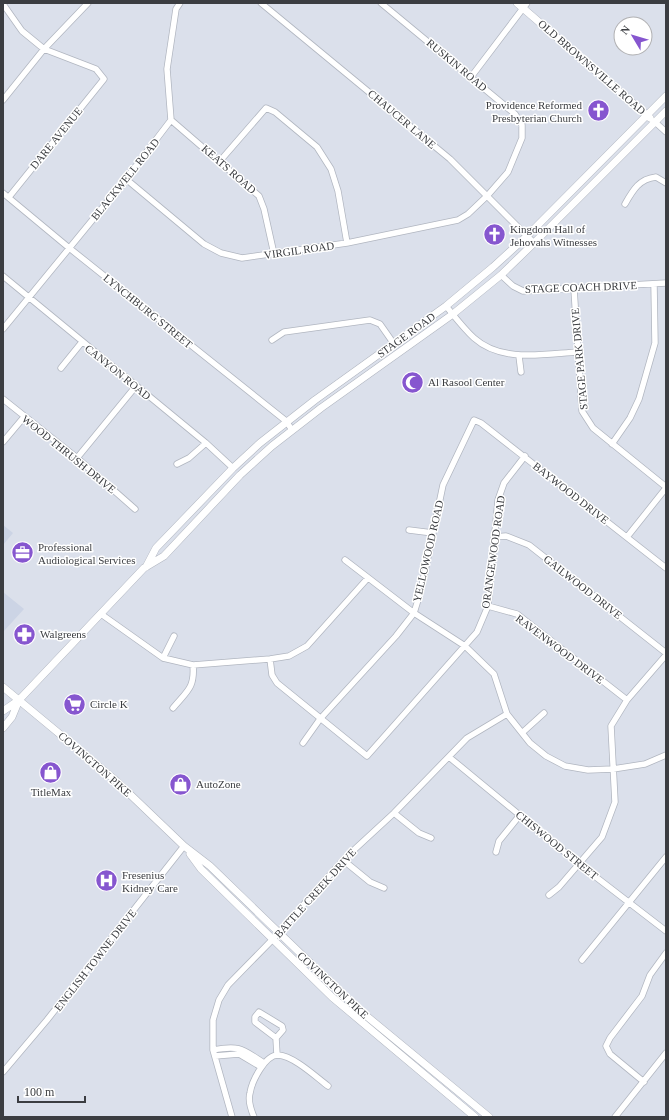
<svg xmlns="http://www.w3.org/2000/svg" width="669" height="1120" viewBox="0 0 669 1120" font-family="'Times New Roman',serif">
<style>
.built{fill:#ccd4e5}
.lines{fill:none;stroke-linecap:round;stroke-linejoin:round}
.minor-casing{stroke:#b1b6c0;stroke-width:7}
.major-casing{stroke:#b1b6c0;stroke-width:8}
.minor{stroke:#fff;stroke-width:5.5}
.major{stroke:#fff;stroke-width:7}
.labels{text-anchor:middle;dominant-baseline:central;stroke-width:3;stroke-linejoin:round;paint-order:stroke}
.street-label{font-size:11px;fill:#3b3d41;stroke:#fff}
.poi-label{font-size:11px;fill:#3b3d41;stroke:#fff;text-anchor:start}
</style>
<rect width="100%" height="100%" fill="#dbe0eb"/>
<path class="built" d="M3,525L13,533L3,545Z
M3,592L24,609L3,632Z"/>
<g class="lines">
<defs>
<path id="minor" d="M261,3L450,159L534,243
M3,4L22,31L44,49L96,69L104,79L9,197
M471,77L527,3
M3,100L44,49L88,3
M171,120L259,196L264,209L274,254
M655,122L666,132
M220,161L266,108L275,112L317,147L331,169L338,191L347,243
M126,179L204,244L221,253L242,258L347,243L458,220L468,214L488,195L508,172L522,138V125L515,114L381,3
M3,193L68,247L286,421L292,430
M625,204C633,190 639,179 656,177L666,183
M501,275L513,286L523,291L666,283
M3,276L206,443L233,468
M574,289L582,411L593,428L666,487
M446,306C455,317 464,329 474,338C502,363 544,354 578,352
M3,329L126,179L171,120L167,69L176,9L180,3
M272,340L284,332L370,320L380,324L394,344
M519,356L521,372
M61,368L82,342
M3,399L77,458L135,509
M3,442L24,417
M612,444L630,418L639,399L655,343L654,284
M77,458L136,386
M177,464L189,458L206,443
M409,530L433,533
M494,537L506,536L529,545L666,653
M627,537L666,488
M345,560L414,613L465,646L494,674L507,714L530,743L546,756L565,766L588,770L613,769L645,764L666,755
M488,606L517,614L627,700
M101,614L163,658L193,665L270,659L289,656L307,646L367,579
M163,658L174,636
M270,659L272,675L277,683L367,756L477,632L488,606L498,500L504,483L525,456
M173,708C187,691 195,688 193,665
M523,732L544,713
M303,743L320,719L396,636L414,613L421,590L443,485L474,420L481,423L666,568
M449,757L579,864L666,931
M394,813L419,833L431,838
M496,852L499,841L520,815
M343,860L370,882L384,888
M549,895L559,887L602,837L615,802L611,726L627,700L666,655
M582,960L666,857
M276,1038L283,1030L282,1026L259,1012L255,1017V1022L276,1038L277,1055
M213,1050C240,1045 242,1049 264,1063
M215,1056L239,1054L261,1067
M3,1072L47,1020L184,846
M644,1082L610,1054L606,1046L610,1038L642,996L650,975L666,953
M232,1117L213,1050V1020L219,1000L228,985L272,940L343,860L394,813L467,738L507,714
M254,1117C251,1110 248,1100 250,1093C252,1081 265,1055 278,1055C294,1056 316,1077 328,1086
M615,1117L666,1053"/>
<path id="major" d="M517,3L650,118
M146,567L156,548L233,468L260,443L315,400L446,306L493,267L527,236L666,96
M3,687L114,779L184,846L210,866L358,1009L489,1117
M3,711L19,700L144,568L164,556L240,475L272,446L321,408L453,314L501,275L534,243L666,111
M3,728L12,717L19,700
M190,854L201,869L332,997L475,1117"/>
</defs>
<use href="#minor" class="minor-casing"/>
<use href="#major" class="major-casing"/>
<use href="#minor" class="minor"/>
<use href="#major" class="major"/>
</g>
<defs>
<symbol id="church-disc" viewBox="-11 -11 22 22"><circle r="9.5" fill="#8656cf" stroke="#fff"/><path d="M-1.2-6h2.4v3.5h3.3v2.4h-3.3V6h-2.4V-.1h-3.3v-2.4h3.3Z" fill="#fff"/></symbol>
<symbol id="mosque-disc" viewBox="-11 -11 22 22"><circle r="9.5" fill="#8656cf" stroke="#fff"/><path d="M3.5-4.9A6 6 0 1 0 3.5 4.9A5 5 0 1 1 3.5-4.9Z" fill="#fff"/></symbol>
<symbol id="office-disc" viewBox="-11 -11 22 22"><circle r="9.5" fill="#8656cf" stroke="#fff"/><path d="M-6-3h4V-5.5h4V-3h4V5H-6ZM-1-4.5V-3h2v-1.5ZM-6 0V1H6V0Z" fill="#fff"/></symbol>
<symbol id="pharmacy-disc" viewBox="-11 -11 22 22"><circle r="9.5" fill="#8656cf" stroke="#fff"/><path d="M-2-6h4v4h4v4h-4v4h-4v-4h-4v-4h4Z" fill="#fff"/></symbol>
<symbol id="supermarket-disc" viewBox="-11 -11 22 22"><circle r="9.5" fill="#8656cf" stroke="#fff"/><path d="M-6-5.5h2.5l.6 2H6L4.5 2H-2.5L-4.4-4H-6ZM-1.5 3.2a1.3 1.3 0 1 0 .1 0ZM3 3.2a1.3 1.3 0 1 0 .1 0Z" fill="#fff"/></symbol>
<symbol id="shop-disc" viewBox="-11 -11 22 22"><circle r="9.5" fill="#8656cf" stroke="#fff"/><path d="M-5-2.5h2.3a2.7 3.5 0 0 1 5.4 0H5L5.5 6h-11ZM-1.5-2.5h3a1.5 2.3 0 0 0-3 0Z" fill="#fff"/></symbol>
<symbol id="hospital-disc" viewBox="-11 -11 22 22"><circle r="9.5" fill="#8656cf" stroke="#fff"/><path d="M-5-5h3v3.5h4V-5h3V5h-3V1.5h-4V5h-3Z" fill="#fff"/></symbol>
</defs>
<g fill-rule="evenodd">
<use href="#church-disc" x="586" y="98" width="25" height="25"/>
<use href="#church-disc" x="482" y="222" width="25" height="25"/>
<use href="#mosque-disc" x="400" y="370" width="25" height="25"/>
<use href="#office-disc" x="10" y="540" width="25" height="25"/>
<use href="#pharmacy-disc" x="12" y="622" width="25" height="25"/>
<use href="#supermarket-disc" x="62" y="692" width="25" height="25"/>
<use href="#shop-disc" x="38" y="760" width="25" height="25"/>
<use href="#shop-disc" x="168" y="772" width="25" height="25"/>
<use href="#hospital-disc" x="94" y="868" width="25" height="25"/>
</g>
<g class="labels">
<g class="street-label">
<text transform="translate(457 65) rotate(40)">RUSKIN ROAD</text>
<text transform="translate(592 67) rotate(41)">OLD BROWNSVILLE ROAD</text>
<text transform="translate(402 119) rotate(40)">CHAUCER LANE</text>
<text transform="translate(56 138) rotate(-51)">DARE AVENUE</text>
<text transform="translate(229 169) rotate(41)">KEATS ROAD</text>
<text transform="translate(125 179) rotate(-51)">BLACKWELL ROAD</text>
<text transform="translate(299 250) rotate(-8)">VIRGIL ROAD</text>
<text transform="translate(581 287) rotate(-2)">STAGE COACH DRIVE</text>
<text transform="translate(148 311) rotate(39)">LYNCHBURG STREET</text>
<text transform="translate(406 335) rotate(-36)">STAGE ROAD</text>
<text transform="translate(579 359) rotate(-95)">STAGE PARK DRIVE</text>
<text transform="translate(118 372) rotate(39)">CANYON ROAD</text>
<text transform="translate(69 454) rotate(39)">WOOD THRUSH DRIVE</text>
<text transform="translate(571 493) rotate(38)">BAYWOOD DRIVE</text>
<text transform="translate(428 551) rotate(-77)">YELLOWOOD ROAD</text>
<text transform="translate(493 552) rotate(-82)">ORANGEWOOD ROAD</text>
<text transform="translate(583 587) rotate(38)">GAILWOOD DRIVE</text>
<text transform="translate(560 649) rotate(37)">RAVENWOOD DRIVE</text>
<text transform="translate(95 764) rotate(41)">COVINGTON PIKE</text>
<text transform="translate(557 845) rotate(39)">CHISWOOD STREET</text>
<text transform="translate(315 893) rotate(-48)">BATTLE CREEK DRIVE</text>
<text transform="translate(95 960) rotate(-52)">ENGLISH TOWNE DRIVE</text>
<text transform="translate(333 985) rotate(43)">COVINGTON PIKE</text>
</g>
<g class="poi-label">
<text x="582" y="105" text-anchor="end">Providence Reformed<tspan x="582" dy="13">Presbyterian Church</tspan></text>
<text x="510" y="229">Kingdom Hall of<tspan x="510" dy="13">Jehovahs Witnesses</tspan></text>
<text x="428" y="382">Al Rasool Center</text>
<text x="38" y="547">Professional<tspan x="38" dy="13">Audiological Services</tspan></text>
<text x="40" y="634">Walgreens</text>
<text x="90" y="704">Circle K</text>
<text x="196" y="784">AutoZone</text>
<text x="51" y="792" text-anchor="middle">TitleMax</text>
<text x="122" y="875">Fresenius<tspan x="122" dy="13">Kidney Care</tspan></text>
</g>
</g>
<rect width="669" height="1120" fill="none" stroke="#3b3d41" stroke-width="8"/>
<g transform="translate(633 36) rotate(308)"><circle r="19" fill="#ffffff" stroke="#b1b1b3"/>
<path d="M0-3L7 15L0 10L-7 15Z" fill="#8656cf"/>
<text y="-6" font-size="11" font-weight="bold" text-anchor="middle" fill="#3b3d41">N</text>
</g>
<path d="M18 1096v6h67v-6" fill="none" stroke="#3b3d41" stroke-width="2"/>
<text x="24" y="1096" font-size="12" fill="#3b3d41" stroke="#ffffff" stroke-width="3" paint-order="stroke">100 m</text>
</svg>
